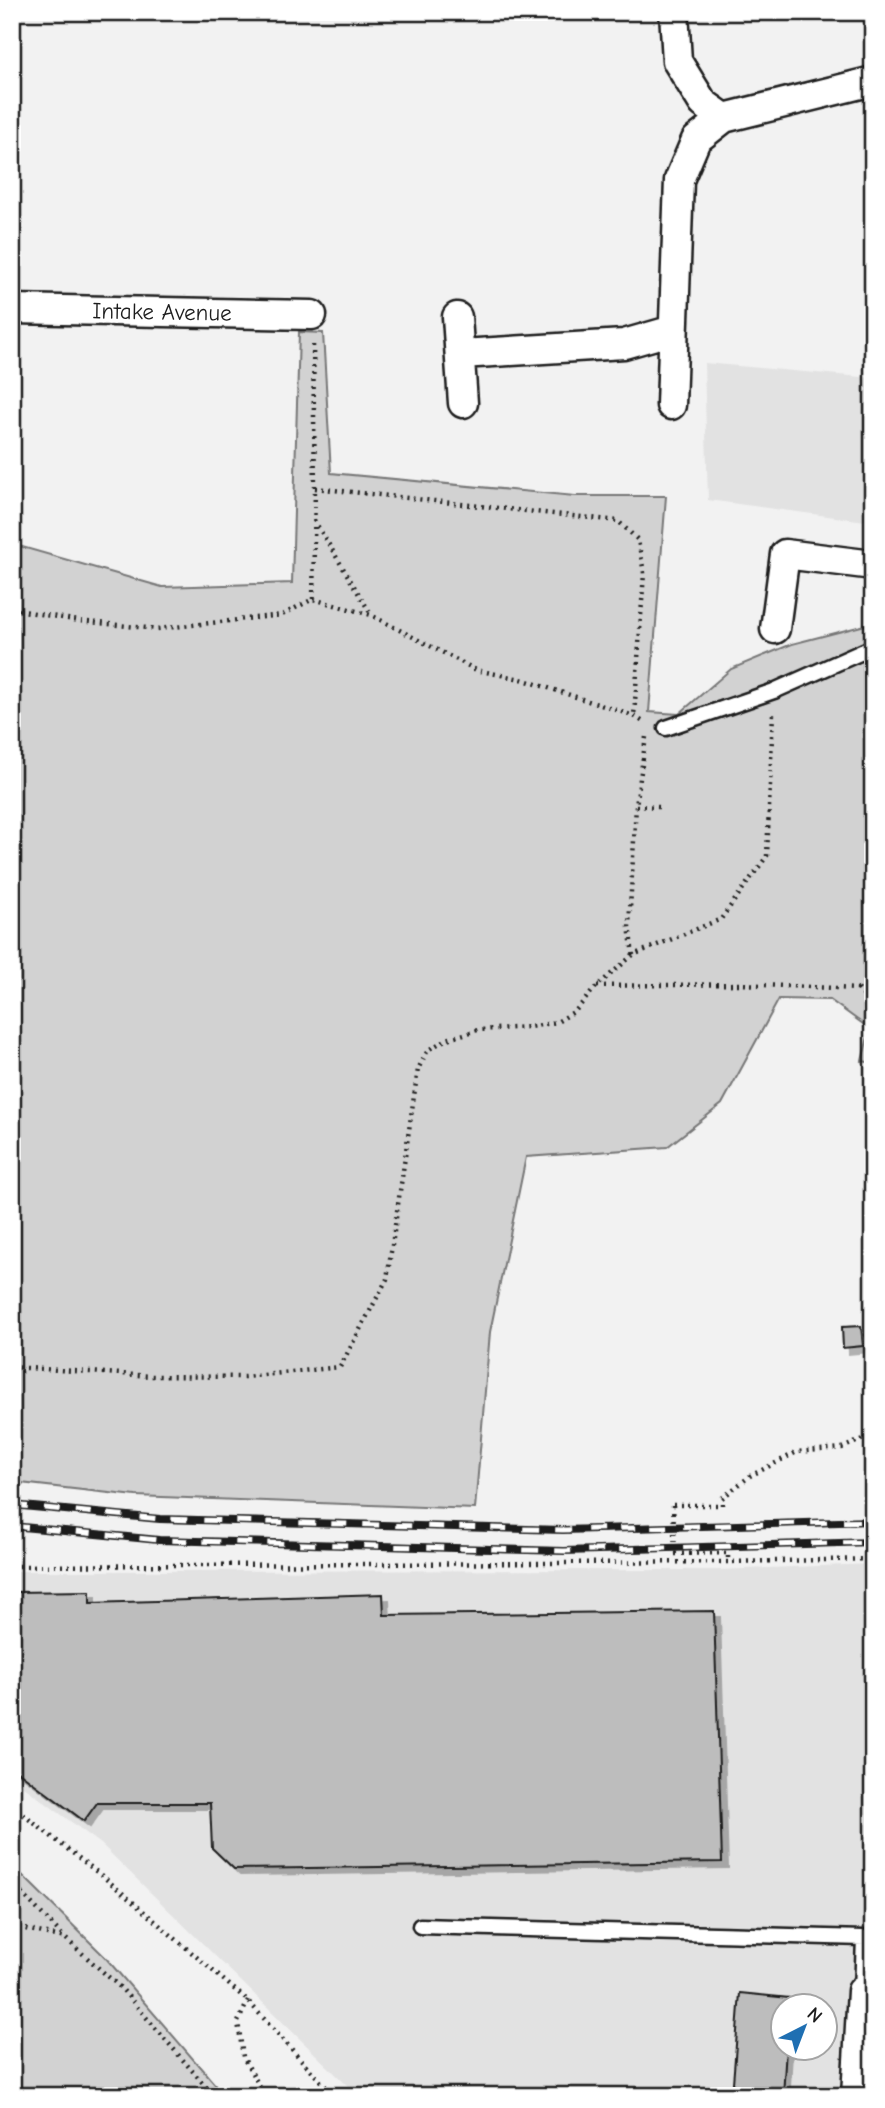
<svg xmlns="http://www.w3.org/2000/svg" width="885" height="2108" viewBox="0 0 885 2108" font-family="'Comic Neue',sans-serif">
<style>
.built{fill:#e2e2e2;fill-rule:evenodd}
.green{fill:#d2d2d2;stroke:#777;stroke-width:2}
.building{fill:#bdbdbd;stroke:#1c1c1c;stroke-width:2;filter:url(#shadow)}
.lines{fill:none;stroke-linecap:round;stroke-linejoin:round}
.service-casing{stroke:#1c1c1c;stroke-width:19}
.minor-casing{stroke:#1c1c1c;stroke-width:33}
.path{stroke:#1c1c1c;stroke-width:4.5;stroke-dasharray:2 5;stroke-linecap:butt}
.service{stroke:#fff;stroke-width:14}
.minor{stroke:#fff;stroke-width:28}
.rail-casing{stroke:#1c1c1c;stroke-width:8}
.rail{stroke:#fff;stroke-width:5;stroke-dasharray:16;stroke-linecap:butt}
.path-bridge{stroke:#1c1c1c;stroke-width:4.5;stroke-dasharray:2 5;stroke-linecap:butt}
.labels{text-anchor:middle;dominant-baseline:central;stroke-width:7;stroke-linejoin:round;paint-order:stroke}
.street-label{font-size:23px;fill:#1c1c1c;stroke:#fff}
</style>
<defs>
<filter id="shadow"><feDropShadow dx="6" dy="6" stdDeviation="0" flood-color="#0004"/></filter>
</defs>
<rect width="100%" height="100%" fill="#f2f2f2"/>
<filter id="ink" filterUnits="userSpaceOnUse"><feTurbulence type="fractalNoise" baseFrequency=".0143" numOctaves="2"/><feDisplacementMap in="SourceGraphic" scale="14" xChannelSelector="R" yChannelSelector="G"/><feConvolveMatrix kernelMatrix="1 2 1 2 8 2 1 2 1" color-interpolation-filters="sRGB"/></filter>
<g filter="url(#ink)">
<path class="built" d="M704,363L873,378V522L708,500Z
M873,1564V2096H358L101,1844L12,1778V1571L717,1570ZM784,2007H826V2048H784Z"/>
<path class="green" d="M299,332L323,333L331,473L575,496H666L649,712L679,714L731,669L792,644L873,623V1063L862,1061L870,1029L830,1000L779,999L722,1104L667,1147L526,1157L490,1332L475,1509L136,1496L12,1482V544L162,587L292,583Z
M12,1865L105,1957L225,2096H12Z"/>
<path class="building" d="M861,1326L863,1346L843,1348L842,1327Z
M90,1591V1603L383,1594L384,1615L714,1611L722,1862L234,1869L212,1848L210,1803H97L84,1821L12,1767V1592Z
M740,1993L789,1998L788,2007H784V2048H786L783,2096H732Z"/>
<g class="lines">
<defs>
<path id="service" d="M666,728L774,691L873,647
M420,1926L864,1938L862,1991"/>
<path id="minor" d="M674,12L677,61L703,103L724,118
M12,309L312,315
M457,317L463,403
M461,354L624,344L673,330
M671,405L679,180L696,140L724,118L873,81
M775,629L785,554L873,565
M856,2096L862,1991"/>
</defs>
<use href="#service" class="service-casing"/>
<use href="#minor" class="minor-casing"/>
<path class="path" d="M315,488L618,521L638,540L644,573L634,716
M314,520L371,614
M313,599L315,488L313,344
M12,609L79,621L157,629L282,615L313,599L371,615L476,670L521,679L634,716L645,723
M636,806L659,807
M633,955L629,926L636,806L646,737
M597,986L739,984L858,989L873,987
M858,989L873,1007
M12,1367L152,1376L244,1377L340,1367L387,1279L418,1069L428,1050L447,1039L478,1030L530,1027L557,1022L575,1011L597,986L633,955L721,919L767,856L773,713
M673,1505H722V1498L750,1476L797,1452L842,1448L873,1435
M675,1554L728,1553V1562
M12,1566L728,1562L873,1559
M12,1806L106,1879L248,2001L334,2096
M12,1883L65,1938
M12,1926L65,1938L121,1988L214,2096
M248,2001L238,2022L243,2057L265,2096"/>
<use href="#service" class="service"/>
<use href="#minor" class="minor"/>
<defs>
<path id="rail" d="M12,1505L160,1519L563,1530L873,1521
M12,1526L159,1540L564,1551L873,1542"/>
</defs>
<use href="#rail" class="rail-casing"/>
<use href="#rail" class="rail"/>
<path class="path-bridge" d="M673,1505L675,1554"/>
</g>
</g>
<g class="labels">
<g class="street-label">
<text transform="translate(162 312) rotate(1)">Intake Avenue</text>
</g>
</g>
<rect width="885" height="2108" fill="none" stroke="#fff" stroke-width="42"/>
<rect x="21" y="21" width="843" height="2066" fill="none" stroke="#1c1c1c" stroke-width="2.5" filter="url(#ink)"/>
<g transform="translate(804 2027) rotate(42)"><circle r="33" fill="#ffffff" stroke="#a4a4a4" stroke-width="2"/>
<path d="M0-5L12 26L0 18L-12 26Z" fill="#1f6fb2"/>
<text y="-10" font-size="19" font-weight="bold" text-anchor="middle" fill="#1c1c1c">N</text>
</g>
</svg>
